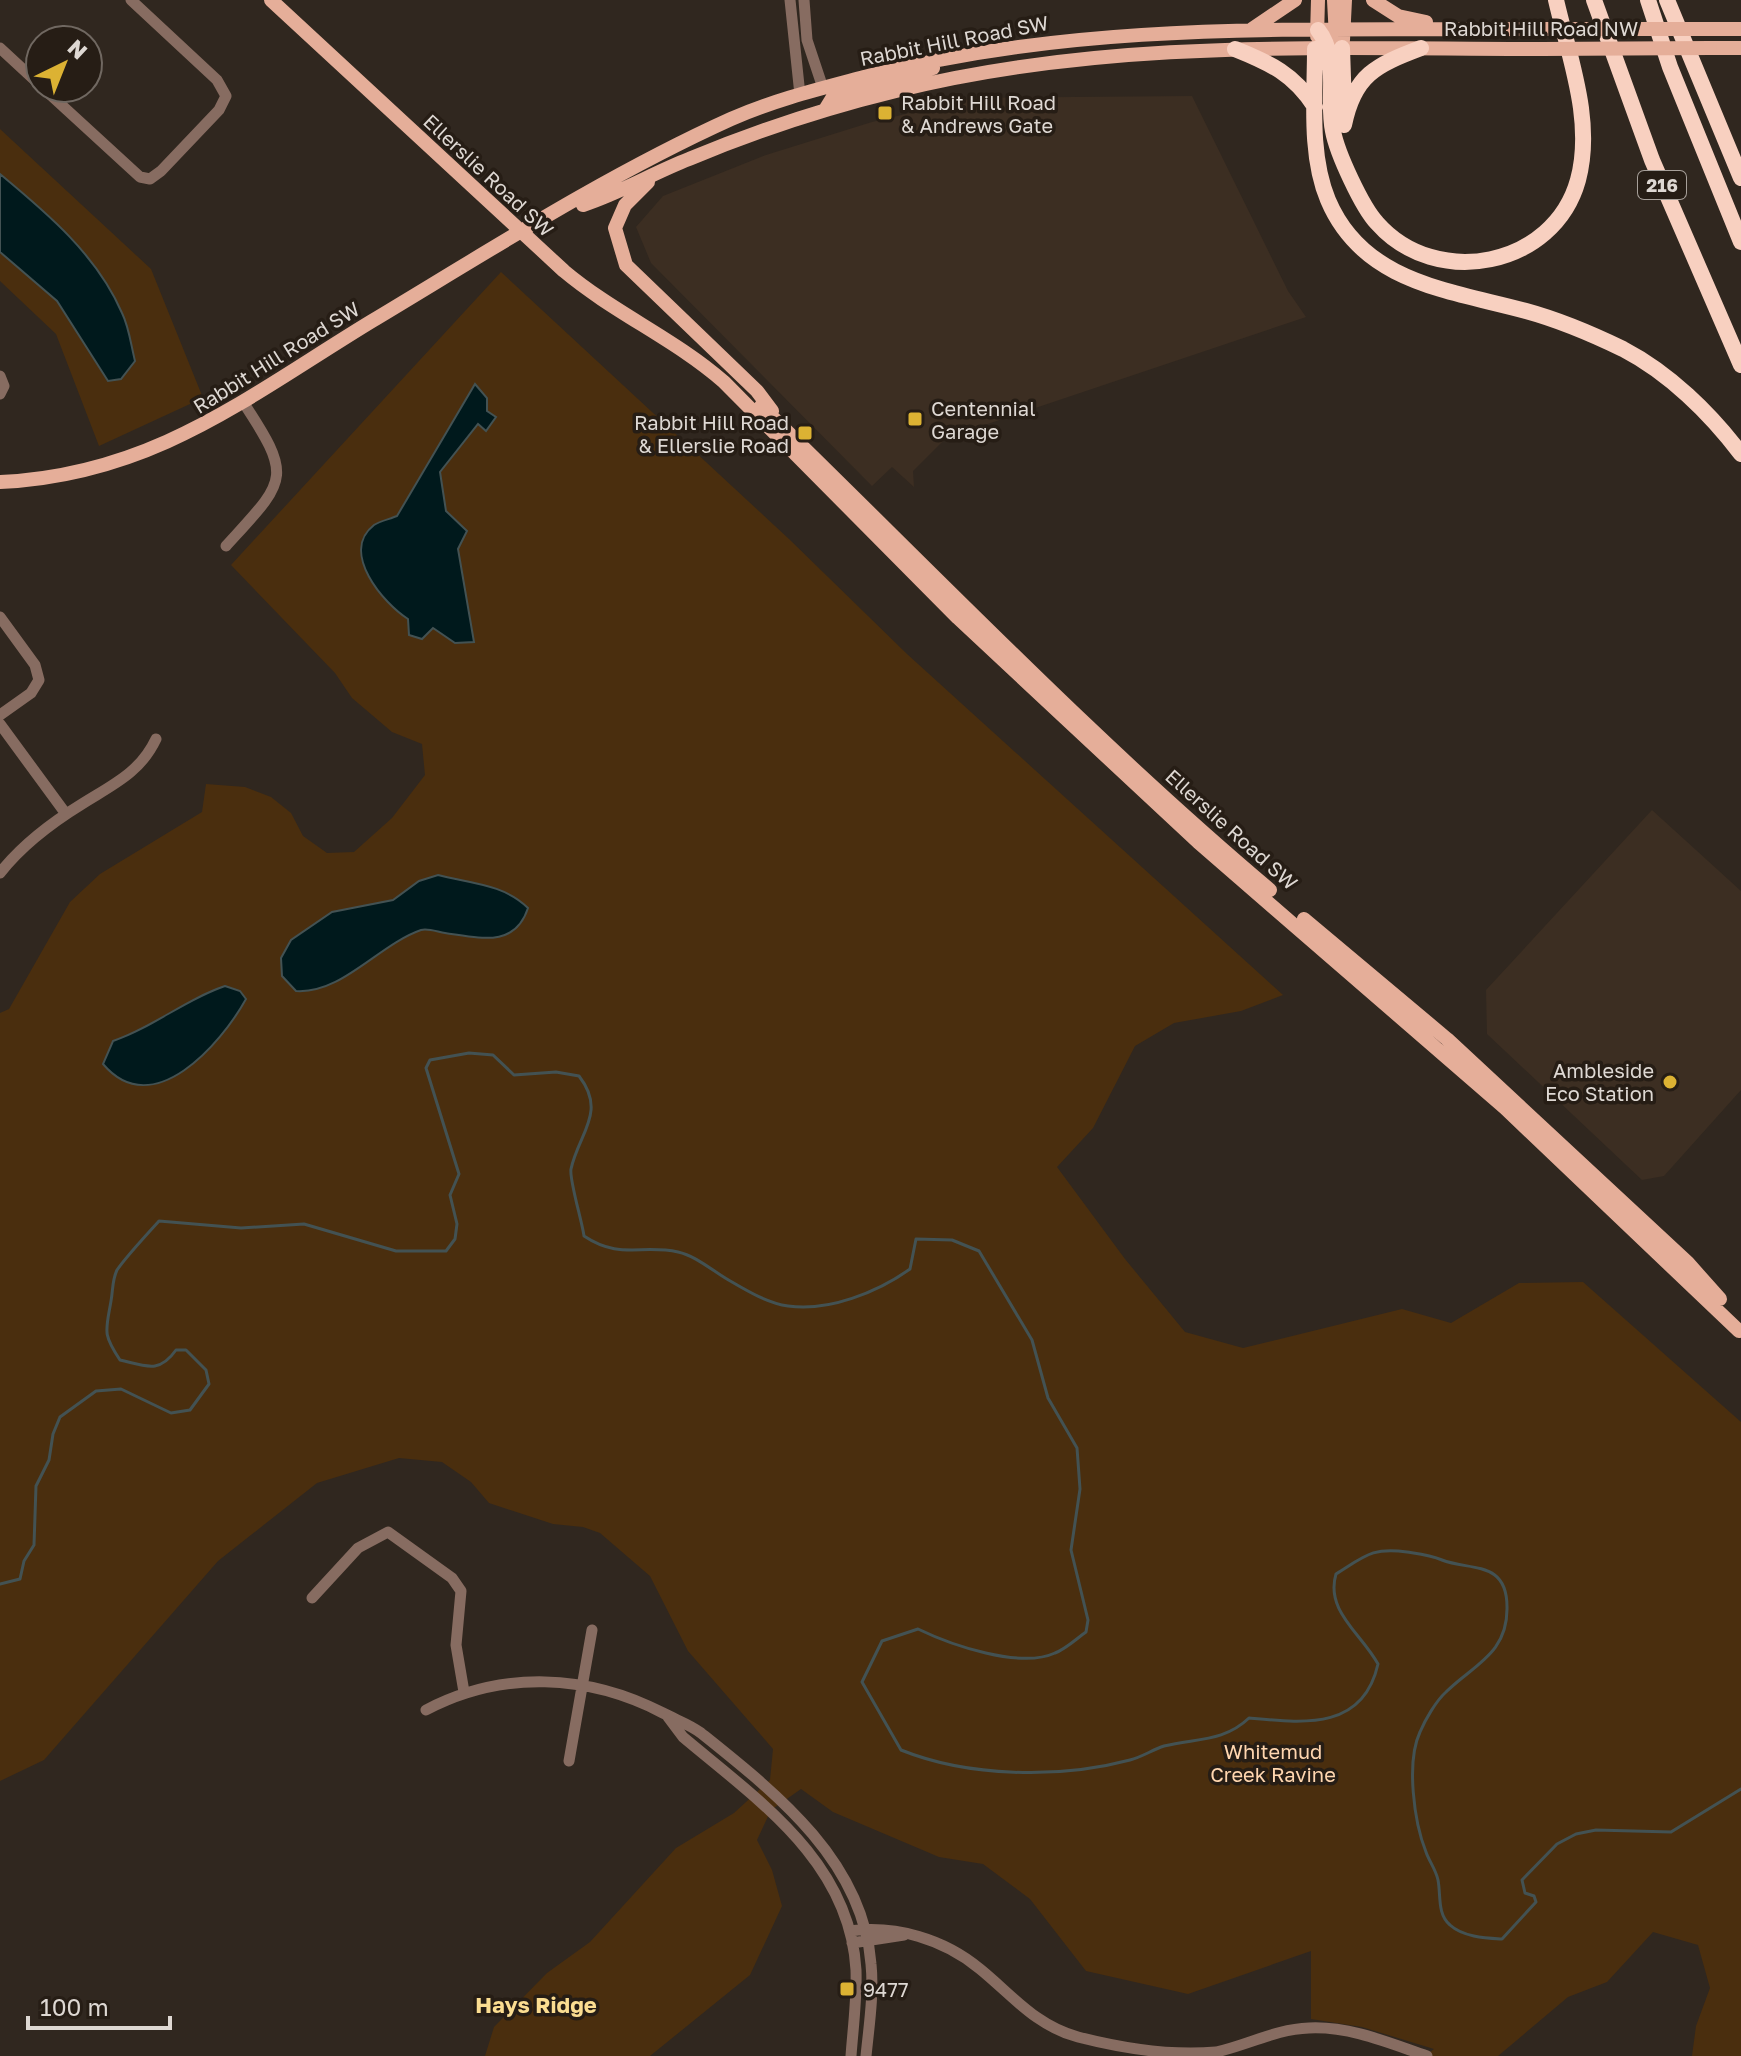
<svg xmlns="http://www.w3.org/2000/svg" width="1741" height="2056" viewBox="0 0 1741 2056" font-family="'Golos Text',sans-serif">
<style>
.built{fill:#3c2e22}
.green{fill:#4a2e0e}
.water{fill:#00191c;stroke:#435253;stroke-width:2}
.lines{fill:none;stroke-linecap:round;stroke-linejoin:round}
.stream{stroke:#435253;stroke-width:3}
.minor{stroke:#876c61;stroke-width:11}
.major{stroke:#e5ae99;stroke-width:14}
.highway{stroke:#f8d0c0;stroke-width:16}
.major-bridge{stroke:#e5ae99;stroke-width:14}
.poi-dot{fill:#dcb233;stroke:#261d15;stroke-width:3}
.labels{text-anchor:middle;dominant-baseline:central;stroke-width:7;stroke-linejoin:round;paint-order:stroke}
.shield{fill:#261d15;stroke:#a7a09a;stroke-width:2}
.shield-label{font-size:18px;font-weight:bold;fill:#ded8d3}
.street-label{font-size:20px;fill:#ded8d3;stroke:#261d15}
.poi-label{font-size:20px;fill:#ded8d3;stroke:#261d15;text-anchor:start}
.park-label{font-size:20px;fill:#ffd6af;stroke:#261d15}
.neighbourhood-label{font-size:22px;font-weight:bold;fill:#fbdd91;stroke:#261d15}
</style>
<rect width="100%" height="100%" fill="#30271f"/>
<path class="built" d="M1192,96L1288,291L1306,317L946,438L913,471L914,487L892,467L872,486L651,263L636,227L663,196L766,155L872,122L973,98Z
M1652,810L1741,891V1090L1664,1176L1642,1180L1487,1034L1486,990Z"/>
<path class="green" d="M0,129L151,269L203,398L99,446L56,334L0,281Z
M501,272L789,539L907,654L1283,995L1241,1011L1174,1023L1135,1046L1093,1128L1057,1167L1125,1259L1185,1332L1243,1348L1402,1309L1451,1323L1519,1283L1583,1282L1741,1422V2056H1692L1696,2026L1710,1988L1698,1945L1653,1932L1607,1982L1568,1997L1498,2056H1425L1434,2049L1362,2027L1311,2019V1951L1188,1994L1086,1971L1030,1899L983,1864L939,1857L833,1812L801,1789L771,1810L757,1840L772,1870L782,1906L750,1975L650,2056H485L494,2027L547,1973L590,1942L676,1848L734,1813L770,1780L773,1749L688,1651L650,1576L600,1533L583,1527L553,1524L489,1503L471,1482L442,1462L399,1458L317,1483L218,1561L44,1760L0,1781V1013L9,1009L70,902L100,874L202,812L206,784L245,787L271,797L291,813L303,836L327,853L354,852L392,818L425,775L422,744L392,732L352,698L335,673L231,565Z"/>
<path class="water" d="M0,174C47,213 97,255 122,313C129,327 131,345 135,361L121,379L108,381L57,301L0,252Z
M475,384L487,398V411L496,417L486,431L478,424L440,472L446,511L467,531L458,549L474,642L455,643L433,628L422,639L409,635L408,619C384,604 339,552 374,525C380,521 390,519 397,516Z
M438,875C469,883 504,884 528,908C515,948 480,938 445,933C438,932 428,928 421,930C378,945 342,994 296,991L282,976L281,958L291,940L332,912L393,900L419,881Z
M225,986L240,991L246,999C221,1044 153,1123 103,1064L113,1041C154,1027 184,1000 225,986Z"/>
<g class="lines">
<path class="stream" d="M0,1584L20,1579L24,1561L34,1545L36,1486L49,1460L53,1434L60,1417L96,1391L121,1389L171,1413L190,1410L209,1384L206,1370L186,1350H176C159,1374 146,1366 120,1360C102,1333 106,1331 111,1301C113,1291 112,1280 117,1270C125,1258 148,1233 159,1221L241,1228L304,1224L396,1251H446L455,1239L457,1224L450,1195L459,1174L426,1068L430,1060L469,1053L493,1055L514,1075L556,1072L579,1076C607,1112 579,1133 571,1169C569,1179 582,1221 584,1236C620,1260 641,1244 678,1252C697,1256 715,1273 732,1282C749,1292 768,1303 788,1306C828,1312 878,1292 910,1269L916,1239L952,1240L979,1251L1032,1340L1048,1398L1077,1448L1080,1489L1071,1550L1088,1620L1086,1632C1076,1639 1066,1649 1055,1653C1020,1669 951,1645 918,1629L882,1641L862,1682L901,1750C968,1777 1059,1779 1130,1760C1142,1757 1152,1750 1164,1746C1196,1738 1224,1742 1249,1718C1303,1723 1363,1731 1378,1664C1361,1633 1325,1611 1336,1574C1365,1556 1372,1547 1407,1552C1420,1554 1430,1555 1442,1560C1470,1571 1507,1560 1507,1607C1508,1654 1473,1665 1446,1692C1436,1701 1425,1720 1420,1732C1406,1762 1414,1822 1426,1852C1429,1861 1436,1870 1438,1880C1441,1895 1437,1914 1450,1925C1463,1937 1486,1938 1502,1939L1536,1902L1534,1896L1525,1893L1522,1880L1557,1844L1576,1834L1596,1830L1671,1832L1741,1789"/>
<path class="minor" d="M790,0L800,95
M804,0L807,40L823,88
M0,48L40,85
M43,88L140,177L150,179L161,171L219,110L226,96L217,80L131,0
M0,376L4,386L0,394
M226,546C286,480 294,479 243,402
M0,617L35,665L39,680L31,693L0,715
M0,724L66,814
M0,873C22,845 51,823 82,804C112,785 140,773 156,739
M312,1598L358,1548L388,1532L452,1578L461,1591L456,1645L464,1692
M426,1710C502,1670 588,1674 663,1713C676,1720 689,1724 701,1733C776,1793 863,1861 871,1964C874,1994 869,2026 866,2056
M668,1717L683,1737C759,1801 850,1862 856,1970C857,1999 853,2028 851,2056
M569,1761L592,1630
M850,1931C896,1925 944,1939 980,1969C1012,1995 1036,2026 1078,2037C1121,2048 1172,2056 1216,2052C1248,2045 1276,2029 1309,2028C1350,2026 1389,2043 1427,2056
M852,1943L904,1935"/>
<path class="major" d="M271,0L564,271C614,313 675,339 724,382L958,618L1198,842L1505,1108L1739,1331
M1334,0L1336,37
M1373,0L1398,16L1426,22
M1252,29L1295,0
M1703,29H1741
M1317,36L1318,0
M1343,40L1345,0
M1710,48H1741
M825,110L833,97L933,68
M648,182L625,205L615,228L626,265L757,391L772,411
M583,205C620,193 653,173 689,159C756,131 826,108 896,91C1108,38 1326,49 1542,49
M761,406C929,569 1091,739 1270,890
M0,482C153,475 247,397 372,321C487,252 609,174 731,119C774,100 819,89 864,77C1084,19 1310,31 1536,29
M1304,919L1447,1039L1688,1263L1720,1299"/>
<path class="highway" d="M1594,0L1652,160L1741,365
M1648,0L1670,67L1741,242
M1667,0L1741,178
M1318,30C1340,58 1326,98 1333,131C1337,153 1362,207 1377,223C1436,290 1554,267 1578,180C1594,121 1569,57 1556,0
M1342,48L1344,108
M1235,49C1270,63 1294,74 1315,107
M1315,49C1315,97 1309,155 1328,200C1363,283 1449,290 1526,311C1559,320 1592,334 1623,349C1669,373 1710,413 1741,454
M1344,125C1354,75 1376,65 1421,48"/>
<path class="major-bridge" d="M1536,29H1703
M1542,49L1710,48"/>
</g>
<g class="poi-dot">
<rect x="877" y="105" width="16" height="16" rx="4"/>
<rect x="907" y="411" width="16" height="16" rx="4"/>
<rect x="797" y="425" width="16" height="16" rx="4"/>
<circle cx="1670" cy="1082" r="8"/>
<rect x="839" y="1981" width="16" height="16" rx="4"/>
</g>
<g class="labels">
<rect class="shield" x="1638" y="171" width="48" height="28" rx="6"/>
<g class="shield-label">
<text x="1662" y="185">216</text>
</g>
<g class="street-label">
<text x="1541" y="28">Rabbit Hill Road NW</text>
<text transform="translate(954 40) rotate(-11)">Rabbit Hill Road SW</text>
<text transform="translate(489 175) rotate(43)">Ellerslie Road SW</text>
<text transform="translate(276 357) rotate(-32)">Rabbit Hill Road SW</text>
<text transform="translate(1232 829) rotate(42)">Ellerslie Road SW</text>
</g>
<g class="poi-label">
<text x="901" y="102">Rabbit Hill Road<tspan x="901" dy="23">&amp; Andrews Gate</tspan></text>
<text x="931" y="408">Centennial<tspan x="931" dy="23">Garage</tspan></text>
<text x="789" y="422" text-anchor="end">Rabbit Hill Road<tspan x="789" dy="23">&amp; Ellerslie Road</tspan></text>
<text x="1654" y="1070" text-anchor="end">Ambleside<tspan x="1654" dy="23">Eco Station</tspan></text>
<text x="863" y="1989">9477</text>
</g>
<g class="park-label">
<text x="1273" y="1751">Whitemud<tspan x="1273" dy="23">Creek Ravine</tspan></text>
</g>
<g class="neighbourhood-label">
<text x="536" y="2004">Hays Ridge</text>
</g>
</g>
<g transform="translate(64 64) rotate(43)"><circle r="38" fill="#261d15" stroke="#706861" stroke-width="2"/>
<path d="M0-6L14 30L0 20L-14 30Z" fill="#dcb233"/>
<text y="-12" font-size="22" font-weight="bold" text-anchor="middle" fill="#ded8d3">N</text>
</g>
<path d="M28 2016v12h142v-12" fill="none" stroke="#ded8d3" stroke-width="4"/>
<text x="40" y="2016" font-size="24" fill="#ded8d3" stroke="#261d15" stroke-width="6" paint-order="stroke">100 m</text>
</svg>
